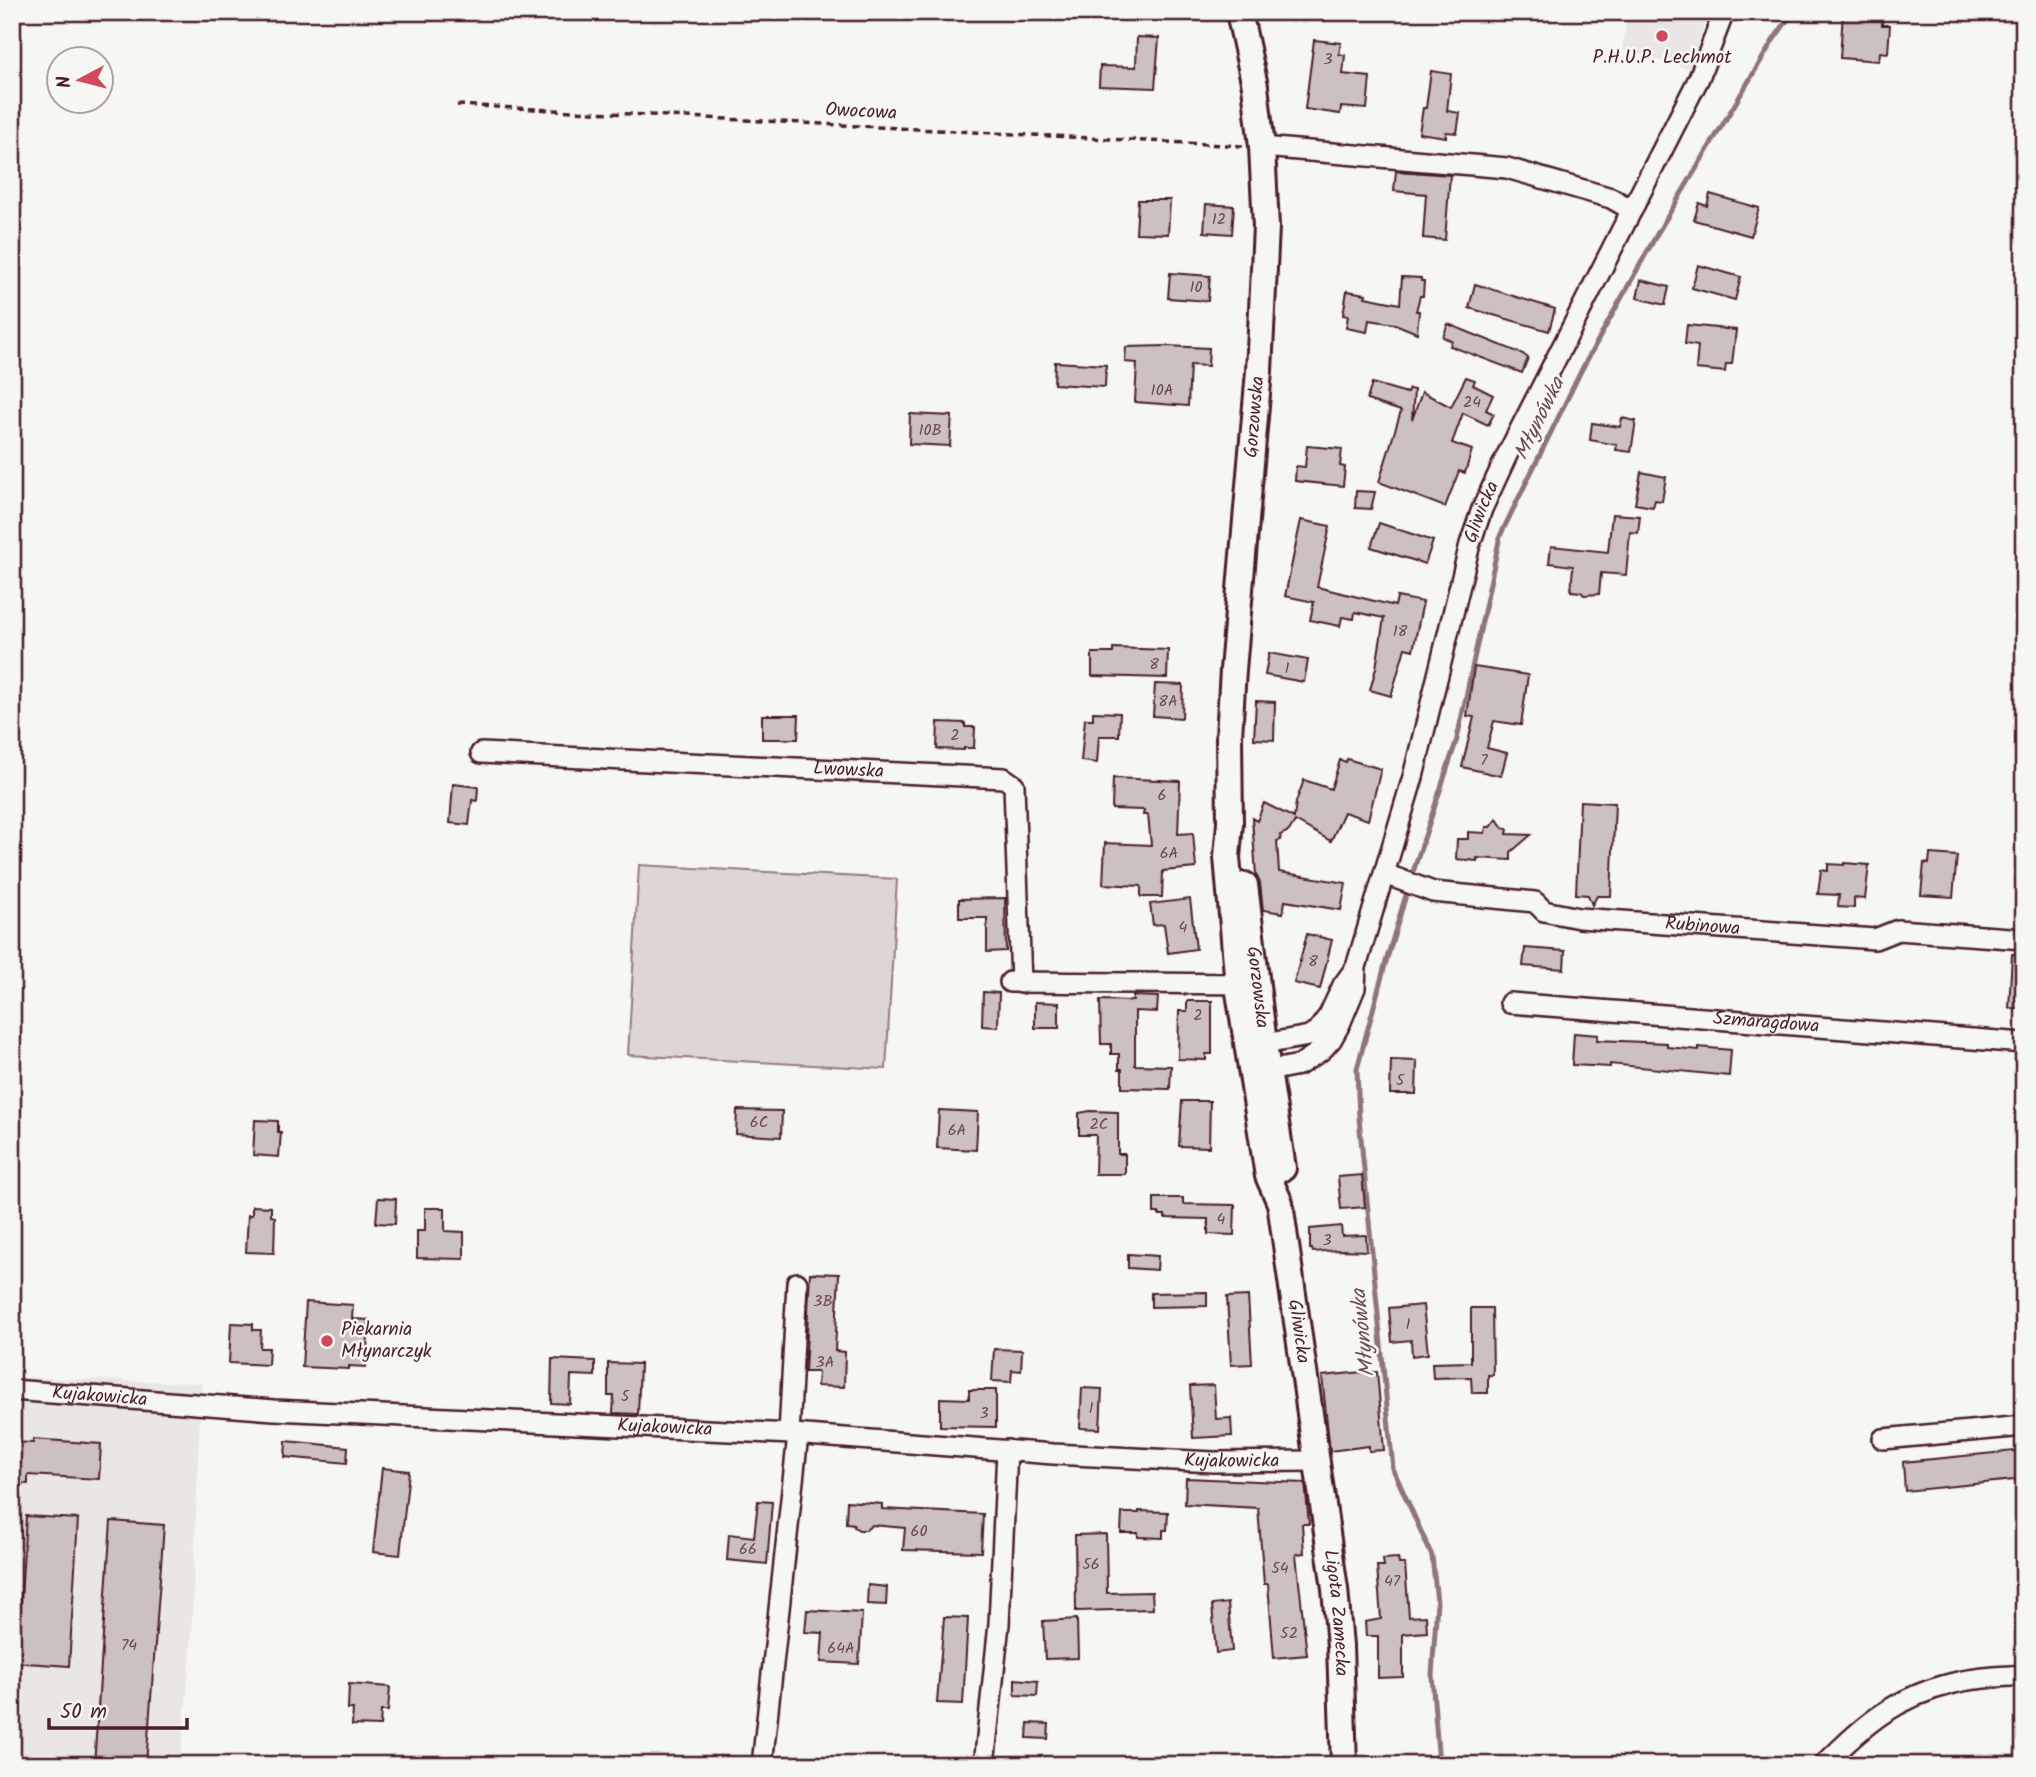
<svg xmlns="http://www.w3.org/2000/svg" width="2036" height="1777" viewBox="0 0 2036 1777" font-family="Kalam,sans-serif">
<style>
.built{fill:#e9e6e3}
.green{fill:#ddd6d5;stroke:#947a80;stroke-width:2}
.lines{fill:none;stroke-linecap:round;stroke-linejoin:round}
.stream{stroke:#8e747a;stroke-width:5}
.building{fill:#ccc1c0;stroke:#4a1f2b;stroke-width:2}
.minor-casing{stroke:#4a1f2b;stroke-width:24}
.major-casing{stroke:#4a1f2b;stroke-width:30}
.path{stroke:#4a1f2b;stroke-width:3.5;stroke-dasharray:7 5;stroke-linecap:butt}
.minor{stroke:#f6f6f2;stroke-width:19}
.major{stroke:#f6f6f2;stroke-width:24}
.poi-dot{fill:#d1495b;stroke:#f6f6f2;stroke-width:2.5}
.labels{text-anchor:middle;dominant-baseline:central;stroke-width:5;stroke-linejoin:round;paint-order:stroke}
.number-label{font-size:16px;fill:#6a4850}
.poi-label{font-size:19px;fill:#4a1f2b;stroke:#f6f6f2}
.street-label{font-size:19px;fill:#4a1f2b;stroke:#f6f6f2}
.water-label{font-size:21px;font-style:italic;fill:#6c4a52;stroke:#f6f6f2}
</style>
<rect width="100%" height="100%" fill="#f6f6f2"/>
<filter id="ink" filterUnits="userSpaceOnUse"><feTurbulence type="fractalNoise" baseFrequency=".0143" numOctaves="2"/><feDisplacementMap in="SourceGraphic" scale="14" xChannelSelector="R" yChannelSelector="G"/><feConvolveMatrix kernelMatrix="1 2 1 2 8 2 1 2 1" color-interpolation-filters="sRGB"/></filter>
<g filter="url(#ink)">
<path class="built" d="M1628,12H1708L1690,69L1622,50Z
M12,1377L201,1383L191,1647L180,1765H12Z"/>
<path class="green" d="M639,865L897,879L886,1069L628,1055Z"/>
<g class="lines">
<path class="stream" d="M1413,872L1457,739L1500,536L1582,369L1657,234L1774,39L1789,18
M1406,895L1385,965L1357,1069L1359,1118L1393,1469L1432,1556L1437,1602L1432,1675L1439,1765"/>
</g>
<path class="building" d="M1843,12L1883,14L1882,25H1890L1888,53L1880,52L1879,61L1840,58Z
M1137,37L1159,38L1155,88L1099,86L1100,66L1136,67Z
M1314,40L1341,43L1339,54L1345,55L1343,74L1370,77L1367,109L1341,107L1340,114L1305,109Z
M1431,71L1451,74L1447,111L1460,113L1457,133L1446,132V137L1419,133L1423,108H1426Z
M1396,171L1450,175L1445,240L1423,238L1426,194L1394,191Z
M1710,194L1759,208L1751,236L1694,220L1699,203L1707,206Z
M1138,200H1170L1168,234L1136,233Z
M1206,204L1234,206L1232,234L1204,232Z
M1698,265L1741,277L1735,300L1692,288Z
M1170,273L1210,276L1208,301L1168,298Z
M1402,277L1421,278V281H1424L1423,296H1420L1416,311H1419L1417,333L1395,324L1369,320L1367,332L1346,328L1348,316L1343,315L1347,291L1366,294L1365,297L1400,304Z
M1641,280L1669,287L1665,305L1637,298Z
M1475,284L1555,309L1549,331L1469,308Z
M1448,324L1523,354L1528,358L1522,373L1450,346L1452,341L1443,337Z
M1687,325L1736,330L1732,364H1726L1725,372L1696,369L1698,346L1685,344Z
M1166,346L1209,348L1208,366L1190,365L1188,406L1135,402L1137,363L1125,362L1126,347Z
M1055,362L1106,365L1105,387L1054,384Z
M1466,377L1475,380L1473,385L1493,395L1486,410L1494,414L1488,425L1463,413L1452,443L1472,450L1465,473L1459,471L1445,507L1379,482L1401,411L1367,400L1372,383L1407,393L1409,389L1414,390L1412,420L1422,392L1451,407Z
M910,414L952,416L950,446L909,444Z
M1622,418L1636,421L1631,452L1616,450L1617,445L1590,440L1592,423L1620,427Z
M1307,446L1342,449L1340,466L1345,467L1343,486L1295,481L1296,466L1305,467Z
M1641,472L1666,477L1662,501L1655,500L1653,507L1635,504Z
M1356,491L1375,492L1371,509L1355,508Z
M1612,514L1640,516L1638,533L1630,532L1626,575L1601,573L1599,594L1584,595L1581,592L1571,591L1573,566L1549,563L1551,546L1608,552Z
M1301,520L1330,526L1317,587L1395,606L1397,597L1423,602L1413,650L1405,648L1391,696L1370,690L1376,668L1384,618L1355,612L1354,619L1342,617L1340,626L1310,620L1314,602L1285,596Z
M1379,523L1433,541L1425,564L1371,547Z
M1113,648L1168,650L1167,678L1092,676V653H1113Z
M1269,653L1308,660L1304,682L1265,675Z
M1474,667L1528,675L1521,725L1494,721L1487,748L1507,753L1501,776L1462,767L1474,717L1467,716Z
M1155,684L1183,685L1182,718L1153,716Z
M1256,701L1275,702L1274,740L1254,739Z
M1093,712L1120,713L1119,736H1099L1097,763L1081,761L1085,719H1093Z
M762,715H799L798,739H762Z
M938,722L965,723V727H975L974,748H964V750L937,749Z
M1347,759L1381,769L1368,820L1344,812L1331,841L1295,821L1289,831L1280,835L1281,840L1277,841L1279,872L1346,883L1341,910L1285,901L1283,913L1263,910L1260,883L1256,875L1252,818L1257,821L1264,803L1294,818L1296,802L1304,780L1331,789L1340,760L1346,762Z
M1113,778L1180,781L1178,834L1193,833L1196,868L1163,871L1162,897H1141V886L1103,884L1105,843L1151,845L1148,815H1143L1144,810L1112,809Z
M453,784L478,787L477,801L472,800L469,825L450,823Z
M1580,801L1615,803L1611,896H1597L1592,905L1588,895L1576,894Z
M1497,819L1503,828L1508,829L1507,834L1531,835L1511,852V860L1477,858V861L1456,859L1457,839H1468V832L1485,833L1486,827H1490Z
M1930,854L1957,856L1953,897L1921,895L1924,863L1929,864Z
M1844,863L1869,865L1865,899L1854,898V908L1838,907L1839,895L1818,894L1821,870L1828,871V864L1844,865Z
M1005,898L1006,951L987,952V918H959V899Z
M1190,899L1196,949L1168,953L1164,924L1153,925L1150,904Z
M1307,934L1332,940L1320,989L1294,983Z
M1525,948L1565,951L1564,969L1523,966Z
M2012,954L2024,955V1009L2009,1008Z
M983,992L999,993L998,1027L982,1026Z
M1133,996L1158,997L1157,1012L1135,1011V1065L1171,1066L1170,1089L1122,1088V1069H1119V1054H1111V1044H1101L1100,1000L1133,1001Z
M1187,1001H1212V1054H1206V1060L1178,1059L1179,1011H1187Z
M1035,1002L1059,1003V1028H1035Z
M1574,1033L1598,1035L1597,1040L1667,1043V1047L1699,1050V1047L1731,1050L1729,1076L1610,1064V1067L1572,1065Z
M1391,1060L1417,1061L1416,1094H1390Z
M1182,1101H1210L1209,1147L1179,1146Z
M737,1110L782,1111L781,1137L736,1134Z
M939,1110L978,1112L976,1150L937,1148Z
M1090,1111L1118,1112V1154H1125V1174H1095L1096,1135H1079V1113Z
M255,1120L278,1121V1132H281L279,1157L253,1155Z
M1362,1175L1365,1207L1341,1209L1338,1177Z
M378,1198L396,1199L395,1224L376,1223Z
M1154,1198H1183V1204L1235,1205L1234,1235L1208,1234V1219L1165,1218V1215H1159V1213H1154Z
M252,1206L271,1207V1216L275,1217L274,1253L246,1252L248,1215H252Z
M425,1208H445V1231L464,1232V1259L417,1258V1231H425Z
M1341,1226L1342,1236L1366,1235L1367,1251L1339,1250L1313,1252L1312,1249H1310V1229Z
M1128,1254L1158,1256L1157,1270L1128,1268Z
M810,1273L839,1274L835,1351L845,1352L844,1387L817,1386L818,1372H805Z
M1207,1292V1306L1151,1307V1293Z
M1248,1296L1252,1364L1231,1365L1227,1297Z
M306,1302L353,1305L352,1319L369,1320L366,1367L349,1366V1369L302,1367Z
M1423,1305L1428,1354L1412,1356L1411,1340L1392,1342L1389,1308Z
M1471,1308H1492L1493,1375H1488V1393H1472L1471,1377L1433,1378L1432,1363L1471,1362Z
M231,1323L253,1324V1330H261L260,1348H269L268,1365L229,1363Z
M994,1349L1022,1350L1021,1371L1012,1370L1011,1382L992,1381Z
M552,1359L595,1361V1376L571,1375L570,1404L551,1403Z
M608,1363L640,1364L638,1414L613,1413L614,1396H608Z
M1363,1372H1377L1384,1450L1369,1451V1446L1330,1451L1322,1376Z
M1214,1385L1216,1419L1231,1418L1232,1436L1193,1438L1190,1386Z
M1082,1388L1102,1389L1100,1429L1080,1428Z
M969,1390H996V1427L940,1426V1398L969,1399Z
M33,1439L101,1444L99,1479L28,1475V1484L12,1483V1442L33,1443Z
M286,1441L348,1447L347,1463L285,1457Z
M2024,1450V1479L1905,1491L1903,1462Z
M382,1468L409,1471L400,1555L373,1552Z
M1186,1478L1305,1483L1309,1524H1302L1304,1553L1296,1554L1307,1655L1274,1658L1268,1584H1264L1258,1508L1185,1504Z
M758,1501L772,1502L767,1564L727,1560L729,1534L754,1537Z
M847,1501L882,1504V1509L983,1514L981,1552L903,1550L905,1528L872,1525L866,1530H859L854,1527V1524L846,1523Z
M1139,1511L1168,1512L1167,1530H1163V1538L1138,1537V1533H1121L1122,1513H1139Z
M26,1516L78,1519L69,1666L12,1662V1614H20Z
M111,1521L164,1525L146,1765H94Z
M1106,1534L1107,1593L1152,1592L1153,1609L1076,1611L1075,1535Z
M1398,1558L1399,1564H1405L1409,1617L1426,1616L1427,1632L1403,1634V1677L1378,1678V1636H1366L1365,1622L1381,1619L1377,1566H1384L1383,1559Z
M868,1585L887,1587L886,1605L867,1604Z
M1228,1603L1232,1651L1216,1653L1212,1605Z
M807,1610L862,1613L859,1664L821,1662L823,1633L805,1632Z
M944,1617L968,1618L963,1704L937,1703Z
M1077,1619L1078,1658L1045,1659L1043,1621Z
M1015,1679L1038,1681L1037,1696L1015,1695Z
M349,1684L390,1687L388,1711H381L380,1726L352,1725L353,1709H348Z
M1028,1723L1049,1724L1048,1739L1027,1738Z"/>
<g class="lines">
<defs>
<g id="minor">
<path d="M1262,147L1507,168L1611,198L1632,210"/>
<path id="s1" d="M481,753L1004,778L1014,785L1021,983"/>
<path id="s2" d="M1385,874L1433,892L1535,902L1544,911L1579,918L1875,939L1898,930L2024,939"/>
<path id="s3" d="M1356,967L1343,985L1329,1015L1318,1030L1309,1036L1264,1044L1250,1061L1268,1071L1299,1065L1322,1050L1331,1040L1340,1024L1355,988L1356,967L1413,777L1470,544L1482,509L1507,455L1699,78L1724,12"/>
<path d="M1010,982L1250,984"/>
<path id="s4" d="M1510,1003L2024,1043"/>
<path id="s5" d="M12,1390L274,1410L793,1434L1053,1454L1214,1462L1317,1461"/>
<path d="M789,1434L797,1283"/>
<path d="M1883,1439L2024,1426"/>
<path d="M762,1765L798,1435"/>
<path d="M984,1765L999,1624L1007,1450"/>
<path d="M1824,1765C1864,1724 1896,1697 1954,1683C1976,1677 2001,1677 2024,1675"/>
</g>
<g id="major">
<path id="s6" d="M1239,12L1255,86L1262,147L1266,227L1259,371L1233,670L1229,736L1230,823L1227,857L1238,986L1268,1176L1280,1203L1335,1589L1340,1646L1344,1765"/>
<path id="s7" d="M1245,885L1264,1044L1283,1168"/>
</g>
</defs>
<use href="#minor" class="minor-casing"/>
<use href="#major" class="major-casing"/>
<path class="path" d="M457,105L1243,146"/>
<use href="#minor" class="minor"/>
<use href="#major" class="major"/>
</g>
</g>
<g class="poi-dot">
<circle cx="1662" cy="36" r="7"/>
<circle cx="327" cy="1341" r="7"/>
</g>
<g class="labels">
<g class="number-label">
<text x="1328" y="59">3</text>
<text x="1219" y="219">12</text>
<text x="1196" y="287">10</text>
<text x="1162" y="390">10A</text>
<text x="1472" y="402">24</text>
<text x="930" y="430">10B</text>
<text x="1400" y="631">18</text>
<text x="1154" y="664">8</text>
<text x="1287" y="668">1</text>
<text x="1168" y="701">8A</text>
<text x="955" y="735">2</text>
<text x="1484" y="760">7</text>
<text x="1162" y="795">6</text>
<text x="1169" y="853">6A</text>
<text x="1183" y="927">4</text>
<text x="1313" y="961">8</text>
<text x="1198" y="1015">2</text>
<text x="1400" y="1080">5</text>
<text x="759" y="1122">6C</text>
<text x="1099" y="1124">2C</text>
<text x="957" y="1130">6A</text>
<text x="1221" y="1219">4</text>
<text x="1327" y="1240">3</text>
<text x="823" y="1301">3B</text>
<text x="1408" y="1324">1</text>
<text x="825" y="1362">3A</text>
<text x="625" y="1396">5</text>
<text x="1091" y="1408">1</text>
<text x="984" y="1413">3</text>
<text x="919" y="1531">60</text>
<text x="748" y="1549">66</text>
<text x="1091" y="1564">56</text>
<text x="1280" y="1568">54</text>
<text x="1392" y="1581">47</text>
<text x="1289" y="1633">52</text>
<text x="129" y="1645">74</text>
<text x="841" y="1648">64A</text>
</g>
<g class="poi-label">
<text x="1662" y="58">P.H.U.P. Lechmot</text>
<text x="341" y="1330" text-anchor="start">Piekarnia<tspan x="341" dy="22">Młynarczyk</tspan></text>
</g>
<g class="street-label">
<text transform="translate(861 112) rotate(3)">Owocowa</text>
<text transform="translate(1255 417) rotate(-85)">Gorzowska</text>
<text stroke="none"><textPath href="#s3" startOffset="796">Gliwicka</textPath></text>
<text stroke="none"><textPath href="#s1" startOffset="368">Lwowska</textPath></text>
<text stroke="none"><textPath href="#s2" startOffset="326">Rubinowa</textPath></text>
<text stroke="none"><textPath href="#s7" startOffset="103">Gorzowska</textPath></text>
<text stroke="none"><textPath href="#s4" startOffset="257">Szmaragdowa</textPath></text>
<text stroke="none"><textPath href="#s6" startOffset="1330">Gliwicka</textPath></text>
<text stroke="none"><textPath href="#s5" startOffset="88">Kujakowicka</textPath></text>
<text stroke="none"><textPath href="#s5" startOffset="654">Kujakowicka</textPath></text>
<text stroke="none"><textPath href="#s5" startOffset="1222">Kujakowicka</textPath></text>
<text stroke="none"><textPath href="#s6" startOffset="1614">Ligota Zamecka</textPath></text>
</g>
<g class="water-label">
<text transform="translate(1540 419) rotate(-64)">Młynówka</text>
<text transform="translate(1364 1333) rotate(-96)">Młynówka</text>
</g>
</g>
<rect width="2036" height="1777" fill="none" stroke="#f6f6f2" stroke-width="42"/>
<rect x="21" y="21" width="1994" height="1735" fill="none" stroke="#4a1f2b" stroke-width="2.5" filter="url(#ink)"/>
<g transform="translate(80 80) rotate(263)"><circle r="33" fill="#f6f6f2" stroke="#b1a0a2" stroke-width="2"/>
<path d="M0-5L12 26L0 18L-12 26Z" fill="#d1495b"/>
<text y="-10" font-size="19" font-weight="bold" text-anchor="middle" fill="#4a1f2b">N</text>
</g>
<path d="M49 1718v10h138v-10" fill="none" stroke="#4a1f2b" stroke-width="3.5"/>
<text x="60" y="1718" font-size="21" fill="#4a1f2b" stroke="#f6f6f2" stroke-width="5" paint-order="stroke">50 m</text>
</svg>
